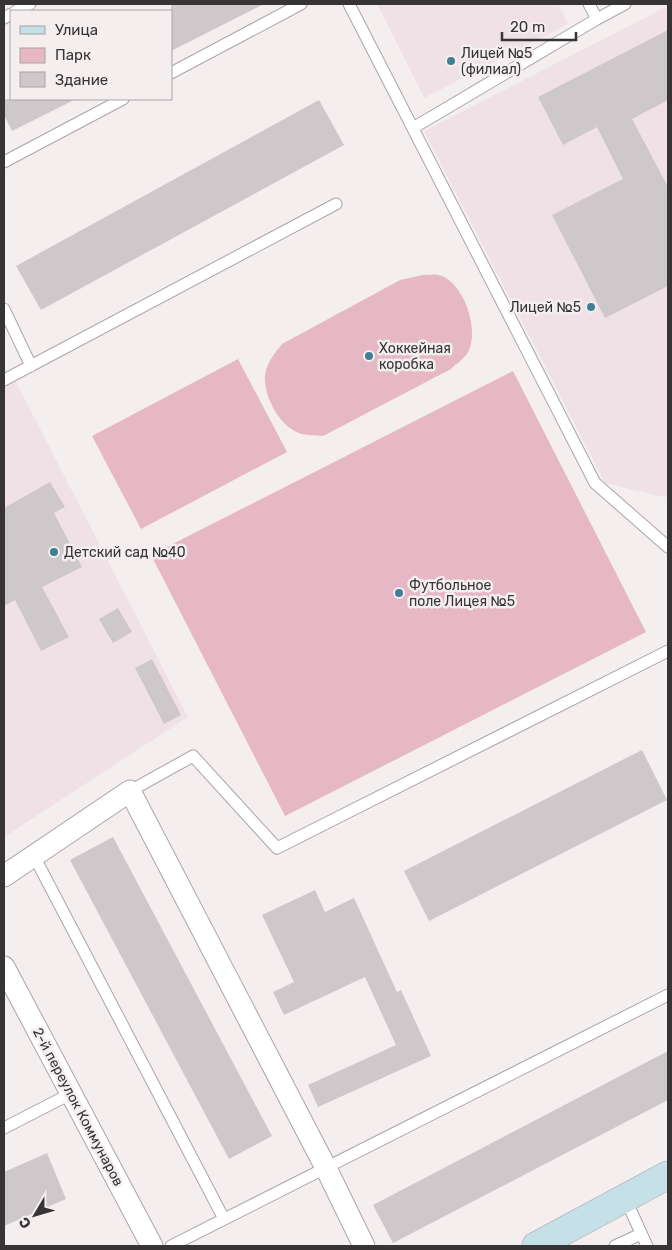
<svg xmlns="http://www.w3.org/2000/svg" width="672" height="1250" viewBox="0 0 672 1250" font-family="Rubik,sans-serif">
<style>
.built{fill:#f0e1e6}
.green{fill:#e6b8c6}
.building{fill:#cec8ca}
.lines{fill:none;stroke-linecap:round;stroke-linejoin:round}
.lane-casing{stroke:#aba5a7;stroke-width:13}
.street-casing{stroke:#aba5a7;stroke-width:23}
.secondary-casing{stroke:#aba5a7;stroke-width:29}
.lane{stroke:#fff;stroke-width:11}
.street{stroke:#fff;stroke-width:21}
.secondary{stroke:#c6e0e8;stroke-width:28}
.poi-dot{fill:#407f94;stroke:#f4eeef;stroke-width:2}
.labels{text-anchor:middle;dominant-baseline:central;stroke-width:5;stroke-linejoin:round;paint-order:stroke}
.poi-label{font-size:14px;fill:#363434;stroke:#f4eeef;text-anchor:start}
.street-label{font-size:14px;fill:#363434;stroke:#f4eeef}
</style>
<rect width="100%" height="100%" fill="#f4eeef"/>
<path class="built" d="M377,4H558L568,24L424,98Z
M668,6V495L664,497L605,483L424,131Z
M15,380L188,717L4,837V386Z"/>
<path class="green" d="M423,275C428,275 434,274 439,275C464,282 480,330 468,352C465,358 456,364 451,369L323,436C316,435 306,436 299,433C279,426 263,395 265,375C267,362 275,353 282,344L400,280Z
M238,359L287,452L141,529L92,436Z
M513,371L646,632L285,816L151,555Z"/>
<path class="building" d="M171,4H264L171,51Z
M668,30V100L632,119L668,187V286L605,318L552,215L623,179L597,127L563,145L538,97Z
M4,99H76L12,131L4,115Z
M319,100L344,145L41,310L16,266Z
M50,482L65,507L54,513L82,567L42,587L69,637L41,651L15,600L4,606V508Z
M118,608L132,632L113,643L99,619Z
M152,659L181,715L164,724L135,668Z
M642,750L667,800L429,921L404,871Z
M113,837L272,1136L229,1159L70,860Z
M315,890L325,912L354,898L397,992L401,990L431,1056L318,1107L308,1085L396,1045L365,977L284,1015L273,992L294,982L262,915Z
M668,1051V1100L393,1243L373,1205Z
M47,1153L66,1199L4,1226V1172Z"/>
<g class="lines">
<defs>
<path id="lane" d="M349,4L595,483L668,547
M589,4L597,19L625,4
M16,11L30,4
M4,18L11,14
M171,73L301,4
M413,128L597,19
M4,162L123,99
M4,309L31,366
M4,380L336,204
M130,791L193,756L277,848L668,651
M34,856L224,1219
M4,1128L72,1093
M625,1198L647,1246
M171,1246L668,995
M615,1246L641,1234"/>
<path id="street" d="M4,876L130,791L326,1168L364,1246
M4,967L152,1246"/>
<path id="secondary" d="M536,1246L668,1175"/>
</defs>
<use href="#lane" class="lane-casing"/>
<use href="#street" class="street-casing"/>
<use href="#secondary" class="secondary-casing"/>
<use href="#lane" class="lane"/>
<use href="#street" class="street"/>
<use href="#secondary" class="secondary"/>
</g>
<g class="poi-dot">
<circle cx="451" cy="61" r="5"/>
<circle cx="591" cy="307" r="5"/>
<circle cx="369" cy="356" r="5"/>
<circle cx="54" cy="552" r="5"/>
<circle cx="399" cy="593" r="5"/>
</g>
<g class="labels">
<g class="poi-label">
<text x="461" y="53">Лицей №5<tspan x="461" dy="16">(филиал)</tspan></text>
<text x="581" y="307" text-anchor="end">Лицей №5</text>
<text x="379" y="348">Хоккейная<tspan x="379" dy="16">коробка</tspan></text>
<text x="64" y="552">Детский сад №40</text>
<text x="409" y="585">Футбольное<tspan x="409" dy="16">поле Лицея №5</tspan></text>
</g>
<g class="street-label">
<text transform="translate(78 1107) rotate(62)">2-й переулок Коммунаров</text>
</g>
</g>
<rect width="672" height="1250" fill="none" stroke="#363434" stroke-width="10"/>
<rect x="10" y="10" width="162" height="90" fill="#f4eeef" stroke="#a8a4a4"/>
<rect x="20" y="26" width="25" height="8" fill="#c6e0e8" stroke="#a8a4a4"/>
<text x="55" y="35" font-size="15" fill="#363434">Улица</text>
<rect x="20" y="48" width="25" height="15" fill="#e6b8c6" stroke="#a8a4a4"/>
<text x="55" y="60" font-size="15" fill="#363434">Парк</text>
<rect x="20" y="72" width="25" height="15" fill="#cec8ca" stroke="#a8a4a4"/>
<text x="55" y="85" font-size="15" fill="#363434">Здание</text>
<g transform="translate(35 1215) rotate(232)" stroke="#f4eeef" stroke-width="4" paint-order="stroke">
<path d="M0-4L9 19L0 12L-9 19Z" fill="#363434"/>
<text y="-8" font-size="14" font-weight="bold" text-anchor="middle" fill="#363434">С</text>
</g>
<path d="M502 32v8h74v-8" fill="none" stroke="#363434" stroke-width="2.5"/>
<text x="510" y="32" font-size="15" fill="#363434" stroke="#f4eeef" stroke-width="4" paint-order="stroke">20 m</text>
</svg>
